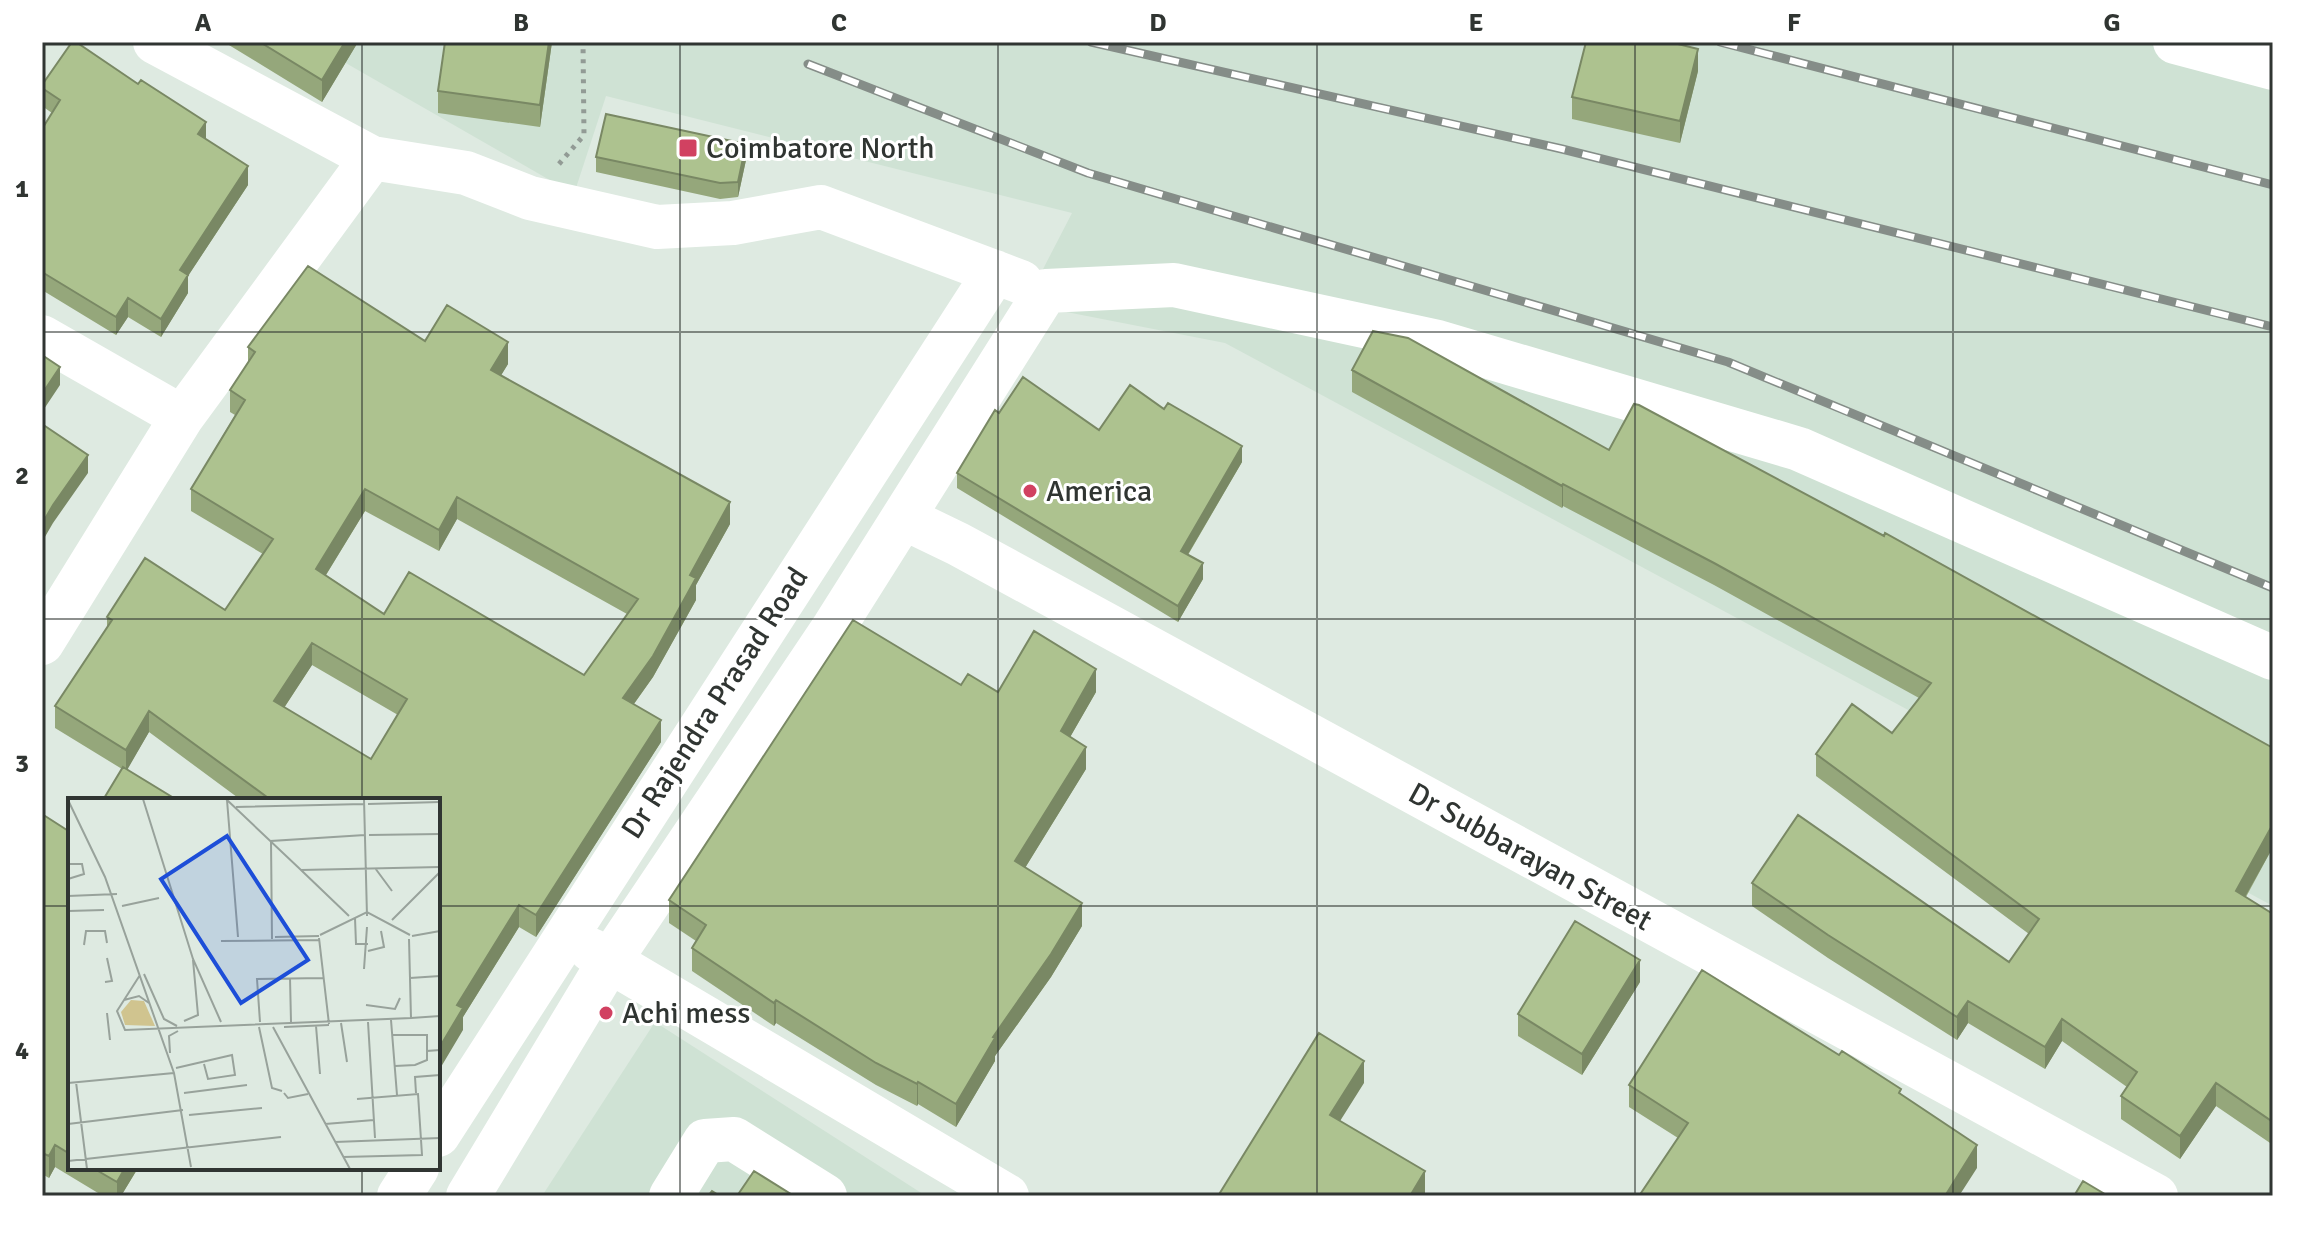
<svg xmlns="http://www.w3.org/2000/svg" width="2315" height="1238" viewBox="0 0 2315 1238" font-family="Signika,sans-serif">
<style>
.built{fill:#cfe2d4}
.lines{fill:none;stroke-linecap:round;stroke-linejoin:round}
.path{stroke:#929b95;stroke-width:5;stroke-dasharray:4 6;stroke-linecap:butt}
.minor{stroke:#fff;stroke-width:44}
.rail-casing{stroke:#858d88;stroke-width:9}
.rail{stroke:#fff;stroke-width:6;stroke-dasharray:18;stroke-linecap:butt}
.wall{fill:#95a77b;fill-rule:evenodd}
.shaded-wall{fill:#798864}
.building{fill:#adc28f;stroke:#798864;stroke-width:2;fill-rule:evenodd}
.grid{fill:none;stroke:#303532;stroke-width:2;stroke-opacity:0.55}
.poi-dot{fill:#d14161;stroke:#fff;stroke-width:3}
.labels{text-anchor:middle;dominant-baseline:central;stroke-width:6;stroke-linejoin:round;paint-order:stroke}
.poi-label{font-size:30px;fill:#303532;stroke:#fff;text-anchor:start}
.street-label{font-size:30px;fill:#303532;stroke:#fff}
.inset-road{fill:none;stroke:#98a29b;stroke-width:2}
.view{fill:#1d4ed8;fill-opacity:0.15;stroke:#1d4ed8;stroke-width:4}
.inset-edge{fill:none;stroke:#303532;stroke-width:4}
.neatline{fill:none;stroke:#303532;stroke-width:3}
.grid-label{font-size:26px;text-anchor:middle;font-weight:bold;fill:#303532}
</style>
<rect width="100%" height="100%" fill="#deeae1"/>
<path class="built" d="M314,42H2273V906L1225,343L1051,309L1041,273L1072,213L606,96L574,194L344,62Z
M655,1022L926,1196H542Z"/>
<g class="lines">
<path class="path" d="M559,164L584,135L583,42"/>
<path class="minor" d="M155,42L372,158L182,417
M2175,42L2273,68
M372,158L466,173L530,198L657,227L733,223L821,207L1021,282
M42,337L182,417L42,643
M904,518L958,544L2156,1196
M591,950L1007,1196
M438,1135L995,272
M399,1196L417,1168
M468,1196L609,962L834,627L1046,291L1174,285L1438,342L1799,449L2273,658
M671,1196L705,1141L734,1139L825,1196"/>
<defs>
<path id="rail" d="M1091,42L1562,149L2273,327
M1720,42L2273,185
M808,64L1088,173L1728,362L2273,588"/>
</defs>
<use href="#rail" class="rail-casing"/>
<use href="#rail" class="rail"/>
</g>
<path class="wall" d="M224,42H358L322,102Z
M552,42L540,127L438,113V91Z
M1698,71L1680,143L1572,119V97Z
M42,85L206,139L248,185L188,276V293L161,337L128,317L116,335L42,290V129L52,113L42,106Z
M596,157L746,160L738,197L720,199L596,172Z
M425,341L508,364L501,375L730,524L696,585V600L653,677L634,704L661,742L536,937L519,927L463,1017V1030L438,800H241L149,732L127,769H122L55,728V706L107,629V617L225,610L263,554L191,511V489L235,415L230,412V390L248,363V347ZM365,511L439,551L457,519L627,614L584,675L384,614L326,575ZM312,665L398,715L371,759L284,708Z
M1352,370L1609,450L2273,748V847L2246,897L2273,914V1145L2216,1106L2180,1159L2121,1119V1096L2127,1087L2062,1041L2045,1069L1968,1023L1957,1040L1828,958L1752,906V883L2009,962L2029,934L1816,776V754L1892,733L1919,698L1714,585L1563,506L1562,508L1352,392Z
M1164,409L1242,462L1188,555L1203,579L1178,622L957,488V473Z
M998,692H1096L1070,737L1086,769L1025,868L1082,926L1051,977L995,1056V1061L956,1127L918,1104L917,1106L876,1085L776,1023L774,1026L692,971V948L696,941L669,923V900Z
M42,814L70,832V1168H138L121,1196H103L55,1167L49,1178L42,1174Z
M1640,982L1582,1075L1518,1036V1014Z
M1629,1085L1901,1094L1977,1168L1678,1138L1629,1107Z"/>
<path class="shaded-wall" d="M345,42H358L322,102V80Z
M549,42H552L540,127V105Z
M1698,49V71L1680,143V121Z
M206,122V140L198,134Z
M746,144V160L738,197V182Z
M248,166V185L188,276V293L161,337V319L180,270Z
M128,298V317L116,335V317Z
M508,342V364L491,392V370Z
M60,367V385L42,412V394Z
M1242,446V462L1181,566V551Z
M88,455V473L53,523L42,542V524L53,505Z
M1563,484V506L1562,508V486Z
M365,489V511L316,591V569Z
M457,497V519L439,551V530Z
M730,502V524L696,585V600L653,677L623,719V698Z
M1203,563V579L1178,622V606Z
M312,643V665L274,723V701Z
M1096,669V692L1061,753V731Z
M149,711V732L126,772V750Z
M661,720V742L536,937V915Z
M1086,747V769L1015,884V861Z
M2273,824V847L2236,913V891Z
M1082,903V926L1051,977L995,1056V1061L956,1127V1104L993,1037Z
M519,905V927L463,1017V1030L438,1072V1050L457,1005Z
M1640,960V982L1582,1075V1054Z
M776,1000V1023L774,1026V1003Z
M1968,1001V1023L1957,1040V1017Z
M2062,1019V1041L2045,1069V1047Z
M1364,1061V1083L1330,1137V1115Z
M918,1082V1104L917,1106V1084Z
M2216,1083V1106L2180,1159V1136Z
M55,1145V1167L49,1178V1156Z
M1977,1145V1168L1959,1196H1945Z
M125,1168H138L121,1196H117V1182Z
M1425,1171V1193L1423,1196H1410Z"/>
<path class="building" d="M72,42H76L138,84L141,80L206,122L198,134L248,166L180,270L188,275L161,319L128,298L116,317L42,272V129L60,100L42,88V85Z
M260,42H345L322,80Z
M445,42H549L540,105L438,91Z
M1586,42H1670L1698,49L1680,121L1572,97Z
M606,114L746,144L738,182L720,183L596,157Z
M308,266L425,341L447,305L508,342L491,370L730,502L690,575L696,578L653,656L623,698L661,720L536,915L519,905L457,1005L463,1008L438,1050V800H271L149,711L126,750L55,706L112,620L107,617L145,558L225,610L273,539L191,489L245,400L230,390L255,352L248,347ZM365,489L439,530L457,497L638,599L584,675L409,572L384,614L316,569ZM312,643L407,699L371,759L274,701Z
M1373,331L1408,338L1609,450L1634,404L1639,405L1884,536L1885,533L2273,748V824L2236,891L2273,914V1122L2216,1083L2180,1136L2121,1096L2137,1072L2062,1019L2045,1047L1968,1001L1957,1017L1828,935L1752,883L1798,815L2009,962L2039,919L1816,754L1852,704L1892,733L1931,683L1714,563L1563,484L1562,486L1352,370Z
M42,355L60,367L42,394Z
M1023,377L1099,430L1130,385L1164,409L1168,403L1242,446L1181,551L1203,563L1178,606L957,473L995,410L999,413Z
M42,424L88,455L53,505L42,524Z
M853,620L961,685L968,674L998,692L1034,631L1096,669L1061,731L1086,747L1015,861L1082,903L1051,954L993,1037L995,1038L956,1104L918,1082L917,1084L876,1063L776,1000L774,1003L692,948L706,925L669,900Z
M123,767L177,800H103Z
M42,814L70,832V1093L69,1096L70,1097V1154L55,1145L49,1156L42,1153Z
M1575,921L1640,960L1582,1054L1518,1014Z
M1702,970L1839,1055L1842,1051L1901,1089L1899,1093L1977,1145L1945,1196H1639L1688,1123L1629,1085Z
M1319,1033L1364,1061L1330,1115L1425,1171L1410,1196H1218Z
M93,1168H125L117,1182Z
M754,1171L794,1196H737Z
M2083,1181L2108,1196H2074Z
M712,1191L720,1196H708Z"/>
<path class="grid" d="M362,42V800M680,42V1196M998,42V1196M1317,42V1196M1635,42V1196M1953,42V1196M42,332H2273M42,619H2273M42,906H70M438,906H2273M362,1168V1196"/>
<g class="poi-dot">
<rect x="678" y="138" width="20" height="20" rx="4"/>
<circle cx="1030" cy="491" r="8"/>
<circle cx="606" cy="1013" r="8"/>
</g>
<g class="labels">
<g class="poi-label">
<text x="706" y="148">Coimbatore North</text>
<text x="1046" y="491">America</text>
<text x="622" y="1013">Achi mess</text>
</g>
<g class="street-label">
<text transform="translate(715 703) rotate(-57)">Dr Rajendra Prasad Road</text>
<text transform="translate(1530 857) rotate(29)">Dr Subbarayan Street</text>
</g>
</g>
<g transform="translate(68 798)">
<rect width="372" height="372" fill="#deeae1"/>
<path d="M63,202L76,203L87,228L57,227L53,214Z" fill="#d0c48f"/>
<path class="inset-road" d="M75,1L125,161L153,224M158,1L233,72L372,69M296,1L299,118M0,2L37,79L106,275L123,369M159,2L170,139M300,6L372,4M168,9L296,6M301,37L372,36M0,66H14L16,76L0,81M307,70L324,93M233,72L281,118M0,98L49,96M54,108L91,100M0,113L36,112M287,120L288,146H300M324,122L372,74M252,137L299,114L342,137M344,138L372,133M207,139L251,138M251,140L261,226M204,141L203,43L297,37M153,143L252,142M16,147L18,133H37L39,145M300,153L316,149L313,133M296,171L299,129M76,176L96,221L109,228M72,177L49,213L57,232L343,220L341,141M222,180L223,224M342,180L372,178M37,184L44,183L39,160M56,202L71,198L81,205M298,207L327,211L332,200M39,215L42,242M343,220L372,218M323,222L329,297M116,223L130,217L125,162M192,224L189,181L256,180M300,224L307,340M273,225L279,264M248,228L252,276M191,229L204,290L214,293M205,229L282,371M216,229L261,227M325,237H359V253M102,255L101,238L110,233M327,268L347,267L359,262V253L372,252M108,270L164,257L167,277L140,281L136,266M8,284L19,371M0,285L106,275M116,295L179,287M216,295L220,300L240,296M348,295L347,279L372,277M121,317L194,310M0,326L115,312M257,326L306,322M267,344L372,340M275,359L354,357L350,296L289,301M0,363L213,339"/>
<path class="view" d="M159,38L240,162L173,205L93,81Z"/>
<rect width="372" height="372" class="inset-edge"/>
</g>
<rect width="2315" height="1238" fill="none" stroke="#ffffff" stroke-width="88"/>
<rect x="44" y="44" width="2227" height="1150" class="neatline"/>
<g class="grid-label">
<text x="203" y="31">A</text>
<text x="521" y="31">B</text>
<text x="839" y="31">C</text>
<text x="1158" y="31">D</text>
<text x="1476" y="31">E</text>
<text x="1794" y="31">F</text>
<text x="2112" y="31">G</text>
<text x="22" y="197">1</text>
<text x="22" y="484">2</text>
<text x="22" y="772">3</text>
<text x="22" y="1059">4</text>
</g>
</svg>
